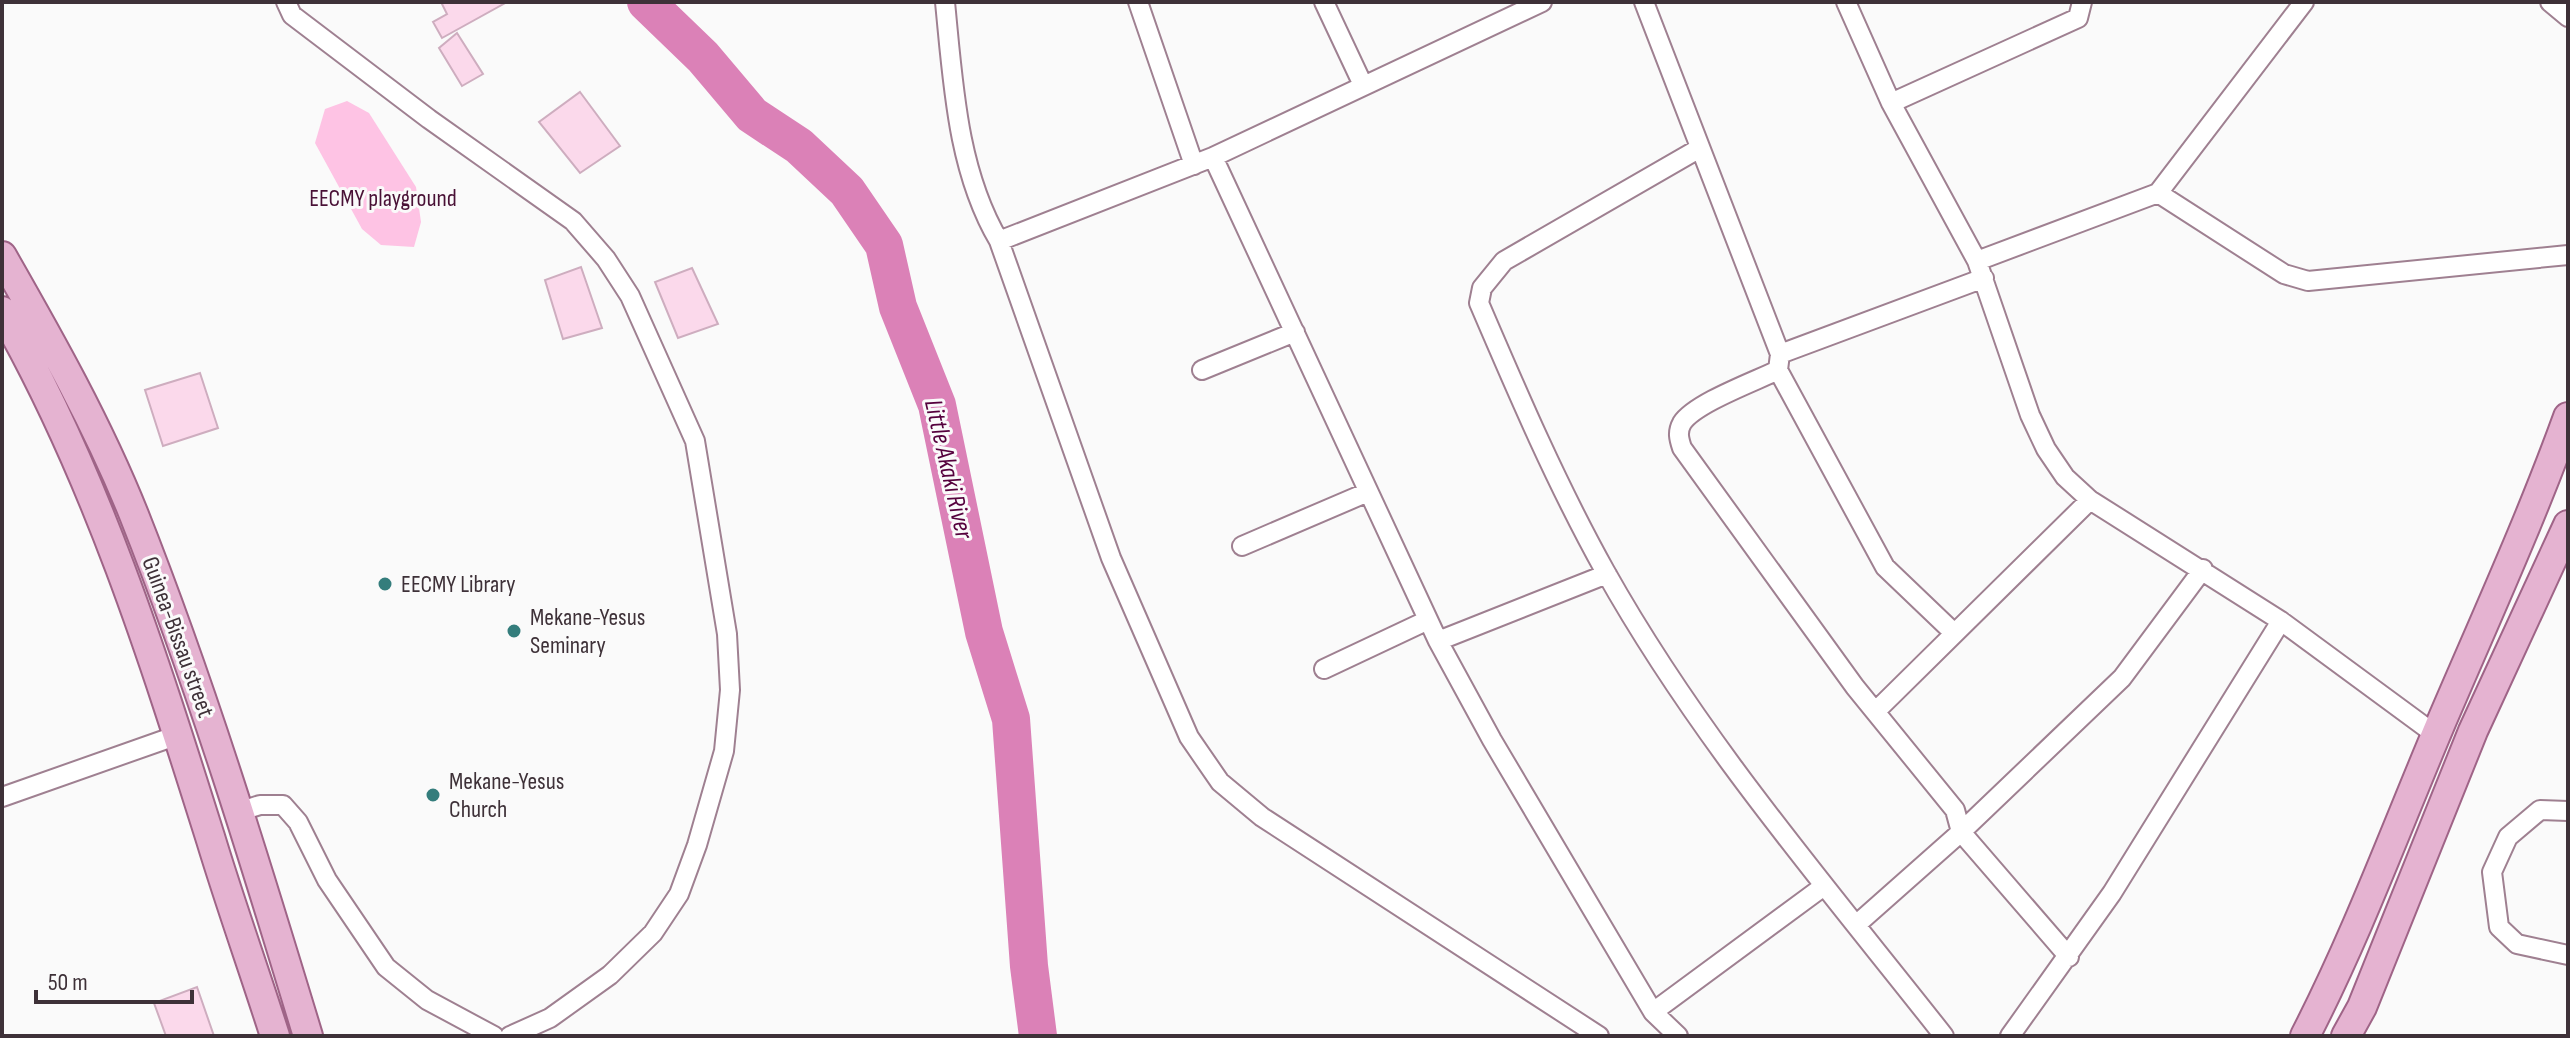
<svg xmlns="http://www.w3.org/2000/svg" width="2570" height="1038" viewBox="0 0 2570 1038" font-family="'Sofia Sans Condensed',sans-serif">
<style>
.green{fill:#fec3e4}
.lines{fill:none;stroke-linecap:round;stroke-linejoin:round}
.river{stroke:#db81b7;stroke-width:38}
.building{fill:#fbd9eb;stroke:#ceadbf;stroke-width:2}
.minor-casing{stroke:#9f8091;stroke-width:22}
.primary-casing{stroke:#9f6487;stroke-width:32}
.minor{stroke:#fff;stroke-width:18}
.primary{stroke:#e5b3d1;stroke-width:28}
.poi-dot{fill:#347d7c;stroke:#fafafa;stroke-width:3}
.labels{text-anchor:middle;dominant-baseline:central;stroke-width:6;stroke-linejoin:round;paint-order:stroke}
.park-label{font-size:24px;fill:#491136;stroke:#fafafa}
.poi-label{font-size:24px;fill:#3e3138;stroke:#fafafa;text-anchor:start}
.street-label{font-size:24px;fill:#3e3138;stroke:#fafafa}
.water-label{font-size:26px;font-style:italic;fill:#55013d;stroke:#fafafa}
</style>
<rect width="100%" height="100%" fill="#fafafa"/>
<path class="green" d="M347,101L369,113L416,187L421,222L414,247L381,245L362,229L315,143L325,109Z"/>
<g class="lines">
<path class="river" d="M646,2L703,57L752,115L799,146L847,191L884,245L898,307L937,405L984,632L1011,719L1029,966L1038,1036"/>
</g>
<path class="building" d="M441,2H507L442,38L433,22L447,14Z
M457,33L483,74L462,86L439,48Z
M580,92L620,146L580,173L539,122Z
M581,267L602,328L563,339L545,280Z
M692,268L718,324L678,338L655,282Z
M200,373L218,428L163,446L145,390Z
M197,987L214,1036H166L154,1003Z"/>
<g class="lines">
<defs>
<path id="minor" d="M286,2L292,15L429,119L573,221L606,259L630,296L695,441L727,634L730,690L724,751L697,845L679,894L653,933L610,975L550,1018L510,1036
M945,2C953,82 957,170 999,241L1111,558L1189,737L1220,782L1262,817L1599,1036
M1138,2L1194,165
M1324,2L1363,85
M1644,2L1780,354
M1846,2L1891,103L1977,261L2030,415L2046,449L2065,477L2090,500L2281,621L2436,735
M2550,2L2568,17
M1891,103L2078,18L2082,2
M1700,148L1504,261L1482,288L1479,303C1518,394 1557,485 1605,571C1699,739 1826,886 1944,1036
M1213,157L1438,641L1492,740L1653,1012L1678,1036
M2158,193L2284,274L2308,281L2568,255
M999,241L1213,157L1542,2
M1977,261L2158,193L2304,2
M1202,370L1295,332
M1778,370C1756,381 1695,403 1682,423C1677,432 1679,439 1682,448L1855,687L1955,810L1961,832L2069,957
M1242,546L1368,492
M1953,632L1885,567L1778,370L1780,354L1984,278
M1438,641L1607,574
M1324,669L1428,620
M1876,711L2090,500
M2,797L178,735
M2568,811L2540,810L2508,837L2492,872L2499,927L2517,944L2568,955
M238,812L260,805H283L298,822L327,880L386,967L427,1000L494,1036
M1856,925L1961,832L2122,678L2203,569
M1653,1012L1824,886
M2010,1036L2112,893L2281,621"/>
<path id="primary" d="M2,256C50,340 98,425 134,515C201,684 255,861 308,1036
M2,311C97,477 154,659 211,840C231,906 254,970 275,1036
M2305,1036C2357,935 2396,829 2440,725C2484,622 2530,522 2568,417
M2346,1036L2362,1007L2473,731L2568,525"/>
</defs>
<use href="#minor" class="minor-casing"/>
<use href="#primary" class="primary-casing"/>
<use href="#minor" class="minor"/>
<use href="#primary" class="primary"/>
</g>
<g class="poi-dot">
<circle cx="385" cy="584" r="8"/>
<circle cx="514" cy="631" r="8"/>
<circle cx="433" cy="795" r="8"/>
</g>
<g class="labels">
<g class="park-label">
<text x="383" y="198">EECMY playground</text>
</g>
<g class="poi-label">
<text x="401" y="584">EECMY Library</text>
<text x="530" y="617">Mekane-Yesus<tspan x="530" dy="28">Seminary</tspan></text>
<text x="449" y="781">Mekane-Yesus<tspan x="449" dy="28">Church</tspan></text>
</g>
<g class="street-label">
<text transform="translate(178 637) rotate(70)">Guinea-Bissau street</text>
</g>
<g class="water-label">
<text transform="translate(948 469) rotate(77)">Little Akaki River</text>
</g>
</g>
<rect width="2570" height="1038" fill="none" stroke="#3e3138" stroke-width="8"/>
<path d="M36 990v12h156v-12" fill="none" stroke="#3e3138" stroke-width="4"/>
<text x="48" y="990" font-size="24" fill="#3e3138" stroke="#fafafa" stroke-width="6" paint-order="stroke">50 m</text>
</svg>
